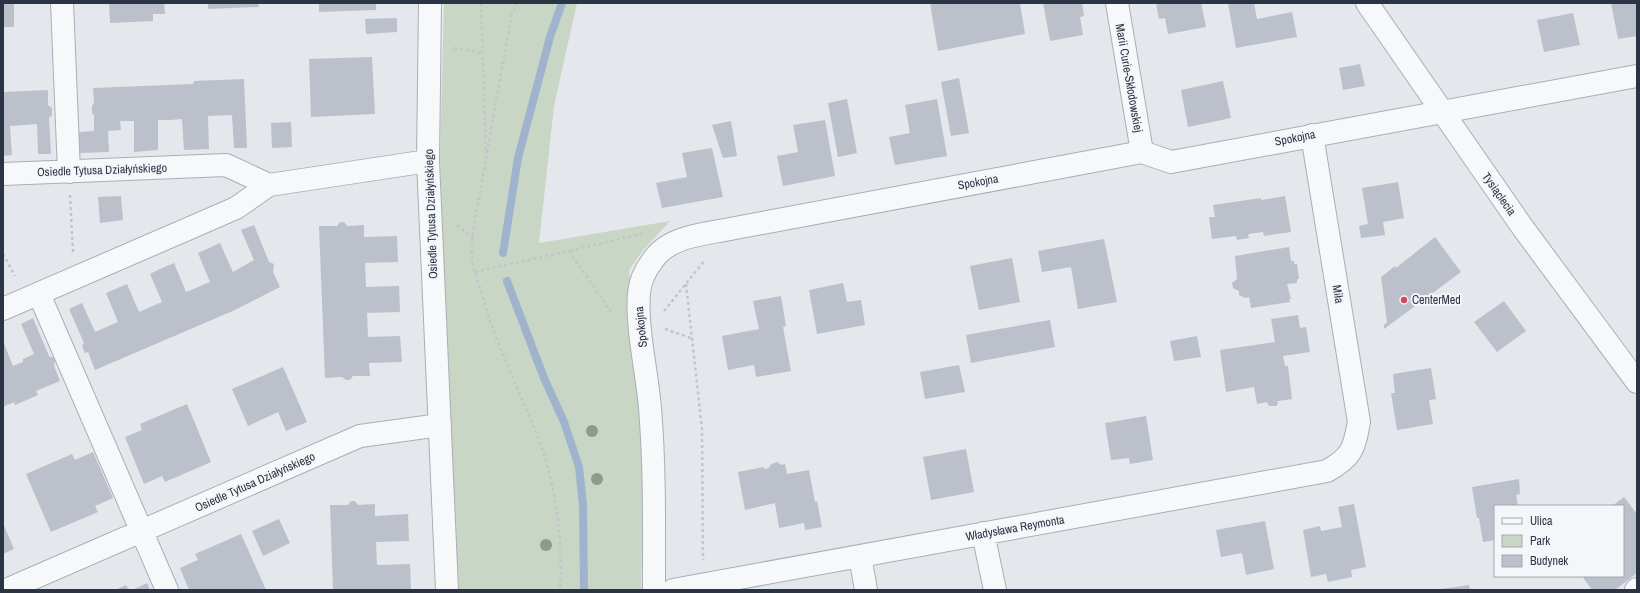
<svg xmlns="http://www.w3.org/2000/svg" width="1640" height="593" viewBox="0 0 1640 593" font-family="'Archivo Narrow',sans-serif">
<style>
.green{fill:#c9d6c5}
.lines{fill:none;stroke-linecap:round;stroke-linejoin:round}
.stream{stroke:#9fb4cc;stroke-width:8}
.building{fill:#bbc0ca}
.minor-casing{stroke:#a9aeb7;stroke-width:24}
.path{stroke:#c2c5cb;stroke-width:2.5;stroke-dasharray:3 3;stroke-linecap:butt}
.minor{stroke:#f7f8fa;stroke-width:22}
.tree{fill:#899d89}
.poi-dot{fill:#d1495b;stroke:#f4f6f9;stroke-width:1.5}
.labels{text-anchor:middle;dominant-baseline:central;stroke-width:4;stroke-linejoin:round;paint-order:stroke}
.street-label{font-size:12px;fill:#2b3445;stroke:#f4f6f9}
.poi-label{font-size:12px;fill:#2b3445;stroke:#f4f6f9;text-anchor:start}
</style>
<rect width="100%" height="100%" fill="#e4e7ec"/>
<path class="green" d="M444,3H577L554,106L539,243L670,221L644,249L629,270L644,442L641,590H459L449,420L440,157Z"/>
<g class="lines">
<path class="stream" d="M503,253L518,158L550,37L562,3
M507,281L544,378L564,422L579,467L583,505L584,590"/>
</g>
<path class="building" d="M3,3H14V27H3Z
M109,3H164L165,14H153V21L110,23Z
M208,3H258L259,7L208,9Z
M319,3H376V10L319,12Z
M930,3H1020L1025,34L938,51Z
M1043,3H1082L1084,16L1080,17L1083,35L1050,41Z
M1156,3H1201L1206,27L1168,34L1165,18L1159,19Z
M1228,3H1254L1257,19L1292,12L1297,37L1236,48Z
M1611,3H1637V36L1618,39Z
M1573,13L1580,45L1544,52L1537,20Z
M397,18V32L366,34L365,19Z
M372,57L375,114L311,117L309,59Z
M1360,64L1365,86L1343,90L1339,68Z
M959,78L969,133L951,136L941,82Z
M244,79L247,148H234L232,115L208,116L209,149L184,150L182,119L170,120H158V150L134,152V121H120L121,130L108,131L109,152L80,153L79,132L94,131V115L92,113V106L94,103L93,88L193,84L194,81Z
M1223,81L1231,118L1188,127L1181,90Z
M48,90V105L52,108V115L49,118L51,154H38L37,124L10,126L12,155L3,156V92Z
M847,99L857,153L838,157L828,103Z
M937,99L947,156L895,165L889,137L910,133L905,105Z
M825,120L835,176L783,186L777,156L798,152L793,125Z
M731,121L737,156L723,158L712,125Z
M291,122L292,147L272,148L271,123Z
M712,148L723,197L662,208L656,183L687,177L682,153Z
M1398,182L1404,218L1383,222L1385,235L1361,238L1359,226L1368,224L1362,188Z
M121,196L123,220L100,223L98,197Z
M1285,196L1291,232L1264,236L1263,232L1248,234L1249,238L1237,240L1236,236L1212,239L1209,217H1215L1213,205L1261,198V200Z
M340,222H344L347,226L364,225V237L397,236L398,262L365,263L366,287L399,286L400,312L367,313L368,337L400,336L402,362L369,363L370,376H353L350,380H346L342,377L325,378L319,226H337Z
M254,225L269,262L274,264L273,272L280,287L235,310L95,370L88,352L85,353L82,346L84,343L69,309L82,303L95,332L118,322L106,293L127,284L139,312L162,302L150,274L162,268L174,263L186,292L210,282L198,253L220,243L233,272L254,260L241,230Z
M1435,237L1461,272L1384,329V325L1387,322L1381,277L1395,266L1396,268Z
M1104,239L1117,302L1078,309L1071,267L1042,272L1038,251Z
M1289,247L1291,261H1294V264H1297L1299,279H1297V283L1287,284L1291,299H1289L1290,302L1251,308L1249,297L1245,298L1239,295V291L1233,288L1232,283L1237,279L1235,256Z
M1012,258L1020,302L979,310L970,266Z
M843,283L847,302L861,300L865,325L817,334L809,290Z
M781,296L786,326L783,327L791,371L756,377L754,365L728,370L722,336L759,329L753,301Z
M1504,301L1526,331L1497,352L1474,322Z
M1298,315L1300,328L1306,327L1310,352L1283,356L1285,366H1288L1292,399L1278,401L1277,406H1269L1267,402L1257,404L1254,387L1226,392L1220,350L1275,342L1271,319Z
M33,318L49,356L54,358L55,361L54,366L60,381L36,391L38,395L15,405L14,402L3,407V341L13,366L23,362V359L34,354L21,324Z
M1050,320L1055,347L971,363L966,335Z
M1197,336L1201,357L1174,361L1170,341Z
M959,365L965,392L925,399L920,372Z
M283,367L307,422L286,431L278,412L248,426L232,389Z
M1431,368L1436,399L1429,400L1433,424L1397,430L1391,393H1395L1393,374Z
M187,404L211,462L165,482L162,476L144,484L125,437L142,430L140,424Z
M1146,416L1153,460L1130,464L1129,458L1111,460L1105,423Z
M966,449L974,492L931,500L923,457Z
M93,452L113,498L95,506L98,512L51,532L26,474L72,454L75,460Z
M778,462L781,465L785,464L787,474L809,470L815,502L817,501L822,527L805,530L804,523L779,528L775,503L745,510L738,472L764,467V469L769,468L771,464Z
M1519,479L1520,494L1516,495L1518,506H1495V540L1483,542L1479,518H1477L1472,487Z
M1624,497L1637,514V573L1615,590H1592L1582,576H1623V506H1612Z
M351,501H355L358,505L375,504V516L408,514L409,541L376,542L377,565L410,564L411,590H333L330,505H348Z
M1354,504L1366,567L1351,570L1352,577L1328,582L1326,574L1311,577L1303,530L1320,526L1321,531L1342,527L1338,507Z
M279,519L290,543L263,556L252,531Z
M1265,521L1274,569L1246,575L1242,553L1221,557L1216,530Z
M3,523L14,549L3,554Z
M241,534L266,590H189L180,568L198,560L195,554Z
M147,583L150,590H132Z
M126,585L129,590H115Z
M1469,585L1470,590H1441V589Z"/>
<g class="lines">
<defs>
<path id="minor" d="M62,3L69,172
M430,3L428,161L447,590
M1117,3L1142,152
M1367,3L1523,228L1637,382
M3,174L226,165L269,185
M39,294L167,590
M3,309L236,208L269,185L428,161
M983,533L995,590
M860,556L866,590
M6,590L360,436L440,425
M654,590C654,529 655,468 650,408C647,372 636,327 639,293C640,281 646,269 653,260C669,236 705,234 730,229L1142,152L1171,162L1637,76
M673,590L1327,471C1352,457 1354,449 1359,422L1312,135
M1636,590L1637,589"/>
</defs>
<use href="#minor" class="minor-casing"/>
<path class="path" d="M481,3L486,154
M517,3L511,17L474,226C473,236 471,248 472,259C473,269 478,281 481,291C494,341 518,387 537,435C556,484 563,538 560,590
M454,48L483,53
M70,195L73,252
M457,225L473,238
M570,251L643,233
M3,254L15,276
M475,272L569,251L613,315
M686,284L702,429L703,560
M664,311L705,260
M665,329L691,338"/>
<use href="#minor" class="minor"/>
</g>
<g class="tree">
<circle cx="592" cy="431" r="6"/>
<circle cx="597" cy="479" r="6"/>
<circle cx="546" cy="545" r="6"/>
</g>
<circle class="poi-dot" cx="1404" cy="300" r="4"/>
<g class="labels">
<g class="street-label">
<text transform="translate(1129 78) rotate(80)">Marii Curie-Skłodowskiej</text>
<text transform="translate(1295 138) rotate(-11)">Spokojna</text>
<text transform="translate(102 170) rotate(-2)">Osiedle Tytusa Działyńskiego</text>
<text transform="translate(978 182) rotate(-10)">Spokojna</text>
<text transform="translate(1499 194) rotate(55)">Tysiąclecia</text>
<text transform="translate(431 214) rotate(-92)">Osiedle Tytusa Działyńskiego</text>
<text transform="translate(1338 294) rotate(81)">Miła</text>
<text transform="translate(641 327) rotate(-96)">Spokojna</text>
<text transform="translate(255 482) rotate(-24)">Osiedle Tytusa Działyńskiego</text>
<text transform="translate(1015 528) rotate(-10)">Władysława Reymonta</text>
</g>
<g class="poi-label">
<text x="1412" y="300">CenterMed</text>
</g>
</g>
<rect width="1640" height="593" fill="none" stroke="#2b3445" stroke-width="8"/>
<rect x="1494" y="505" width="130" height="72" fill="#f4f6f9" stroke="#a4a8b1"/>
<rect x="1502" y="518" width="20" height="6" fill="#f7f8fa" stroke="#a4a8b1"/>
<text x="1530" y="525" font-size="12" fill="#2b3445">Ulica</text>
<rect x="1502" y="535" width="20" height="12" fill="#c9d6c5" stroke="#a4a8b1"/>
<text x="1530" y="545" font-size="12" fill="#2b3445">Park</text>
<rect x="1502" y="555" width="20" height="12" fill="#bbc0ca" stroke="#a4a8b1"/>
<text x="1530" y="565" font-size="12" fill="#2b3445">Budynek</text>
</svg>
